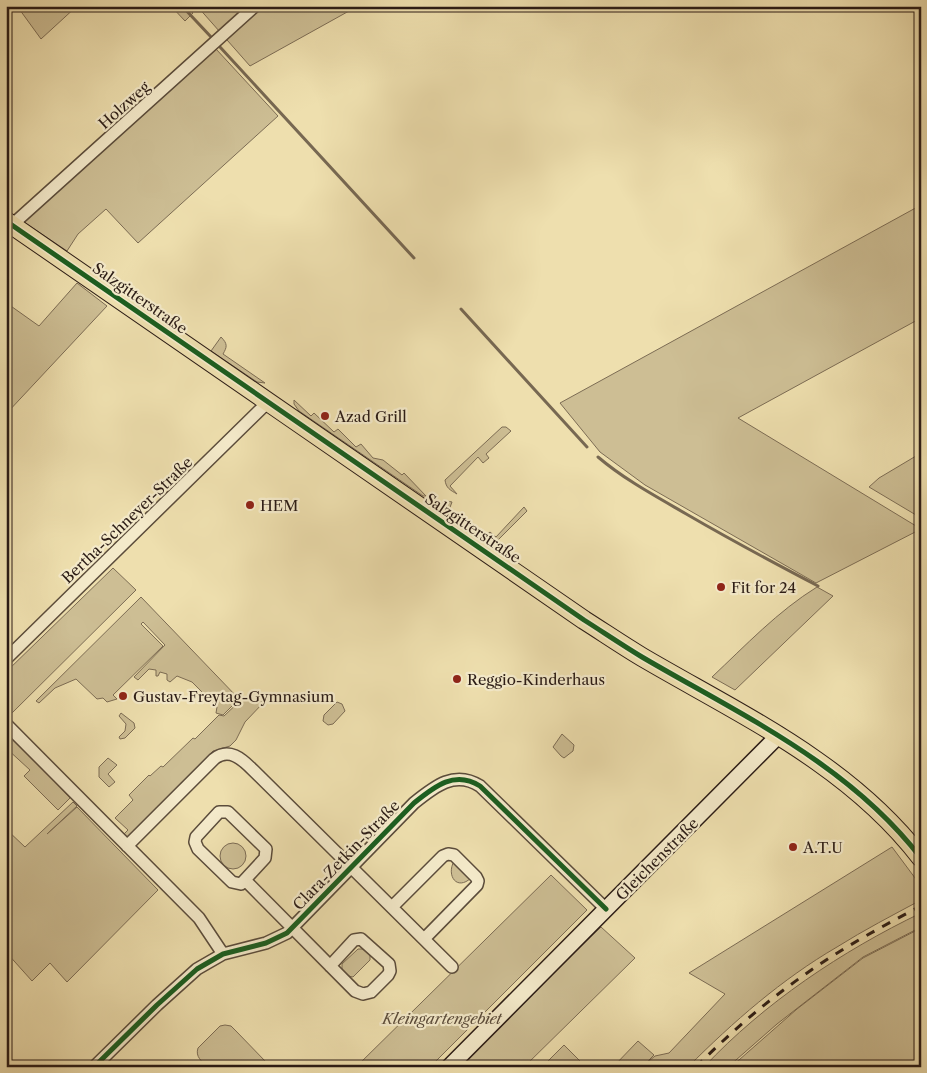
<svg xmlns="http://www.w3.org/2000/svg" width="927" height="1073" viewBox="0 0 927 1073" font-family="'Libre Caslon Text',serif">
<style>
.green{fill:#cdbe94;stroke:#7c6c54}
.lines{fill:none;stroke-linecap:round;stroke-linejoin:round}
.stream{stroke:#776852;stroke-width:3}
.street-casing{stroke:#5b4c3b;stroke-width:14}
.secondary-casing{stroke:#2a1b15;stroke-width:18}
.primary-casing{stroke:#2a1b15;stroke-width:20}
.street{stroke:#f4eaca;stroke-width:11}
.secondary{stroke:#f4eaca;stroke-width:15}
.primary{stroke:#eedfae;stroke-width:18}
.rail{stroke:#2a1b15;stroke-width:3;stroke-dasharray:9 9;stroke-linecap:butt}
.cycleway-casing{stroke:#f4eaca;stroke-width:8}
.cycleway{stroke:#1b5e20;stroke-width:5}
.poi-dot{fill:#8f2418;stroke:#f4eaca;stroke-width:2}
.labels{text-anchor:middle;dominant-baseline:central;stroke-width:4.5;stroke-linejoin:round;paint-order:stroke}
.street-label{font-size:15px;fill:#2a1b15;stroke:#f4eaca}
.poi-label{font-size:15px;fill:#2a1b15;stroke:#f4eaca;text-anchor:start}
.park-label{font-size:15px;font-style:italic;fill:#5b4c3b;stroke:#f4eaca}
</style>
<rect width="100%" height="100%" fill="#eedfae"/>
<filter id="stains"><feTurbulence type="fractalNoise" baseFrequency=".004" numOctaves="4"/><feColorMatrix values="0 0 0 0 .2 0 0 0 0 .09 0 0 0 0 .02 0 0 0 .5 -.17"/></filter>
<radialGradient id="worn" r=".72"><stop offset=".6" stop-color="#630" stop-opacity="0"/><stop offset="1" stop-color="#630" stop-opacity=".3"/></radialGradient>
<path class="green" d="M17,6H77L41,39Z
M171,6H187L193,13L185,21Z
M197,6H358L250,66Z
M216,49L278,116L138,243L106,209L78,234L67,251L24,222Z
M921,205V318L738,418L921,529L816,583L645,485L600,452L560,403Z
M77,283L107,306L6,414V306L8,304L39,326Z
M221,337C228,344 227,347 223,354L265,383L257,382L211,351Z
M294,400L311,416L314,413L334,432L338,429L356,447L361,444L373,458L383,460L402,475L404,473L426,496H423L299,411L294,404Z
M502,427H506L511,431L486,454L489,458L483,463L478,457L450,486L457,494C450,490 446,488 445,480Z
M921,453V518L869,487L879,478Z
M447,501L452,502L449,510L485,536L490,532L496,537L524,507L527,511L493,545L441,508V504Z
M113,568L136,590L9,716L6,713V672Z
M817,587L833,596L735,690L712,677C745,646 778,611 817,587Z
M141,597L239,699L223,715L216,713L217,707L192,682L177,676L170,682L167,680V674L160,672L158,676H156V670L149,669L138,680L134,677L165,645L143,622L141,624L163,646L113,695L117,699L107,702L103,698L97,699L76,679L55,688L39,703L36,701Z
M243,698L264,702L245,722L236,740L230,746L213,751L129,836L125,838L122,836L128,830L115,818L133,800L129,795L149,775L150,776L161,766L163,767L193,738L195,739L219,715L224,716Z
M337,702L342,704L345,711L333,724L328,725L323,721L324,715Z
M121,713L134,723L135,728L125,738L120,739L119,737L125,731L126,724L119,716Z
M6,729L70,798L58,810L24,776L30,770L6,748Z
M562,734L574,745L573,751L564,758L561,756L553,747Z
M108,758L117,765L108,774L115,782L109,787L99,777V767Z
M73,802L77,806L47,834L77,807L158,890L67,982L50,963L32,981L6,952V829L25,847Z
M220 856a13 13 0 1 1 26 0a13 13 0 1 1-26 0Z
M892,847L921,886V900C893,915 864,930 837,947C782,979 733,1022 688,1067H613L638,1041L654,1055L644,1065L655,1056L669,1053L725,994L689,973Z
M454,861L471,878C457,891 446,876 454,861Z
M551,875L587,910L430,1067H356Z
M921,913V927L863,957L777,1024L728,1067H704C764,1003 842,951 921,913Z
M601,927L635,958L524,1067H458Z
M921,928V1067H731L797,1009L863,958Z
M358,949H363L370,955V960L353,977L348,976L342,970V964Z
M225,1025L231,1026L236,1031L266,1062L267,1067H207C202,1061 195,1057 198,1048L220,1026Z
M564,1045L586,1067H542Z"/>
<g class="lines">
<path class="stream" d="M182,6L212,38
M220,47L414,258
M461,309L587,447
M598,457C625,480 657,497 688,515C731,540 774,563 818,586"/>
<defs>
<path id="street" d="M12,225L255,6
M6,659L268,402
M6,724L199,918L223,954
M219,812H228L266,849L265,858L241,884L232,882L198,849L195,842L196,837Z
M127,846L214,759C229,747 242,759 253,770L452,967
M245,880L355,991L363,994L371,992L388,975L390,971L389,964L361,939L354,940L330,966
M392,907L443,856L448,854L454,855L476,877L478,881L477,885L424,939
M94,1067L157,1005L197,969L223,954L266,943L287,933L414,803C435,786 455,770 480,786L606,909"/>
<path id="secondary" d="M449,1067L779,735"/>
<path id="primary" d="M6,221L584,620C603,632 622,645 642,657C741,715 849,764 921,858"/>
</defs>
<use href="#street" class="street-casing"/>
<use href="#secondary" class="secondary-casing"/>
<use href="#primary" class="primary-casing"/>
<use href="#street" class="street"/>
<use href="#secondary" class="secondary"/>
<use href="#primary" class="primary"/>
<path class="rail" d="M696,1067C725,1038 756,1010 789,986C830,955 875,930 921,906"/>
<defs>
<path id="cycleway" d="M6,221L584,620C603,632 622,645 642,657C741,715 849,764 921,858
M94,1067L157,1005L197,969L223,954L266,943L287,933L414,803C435,786 455,770 480,786L606,909"/>
</defs>
<use href="#cycleway" class="cycleway-casing"/>
<use href="#cycleway" class="cycleway"/>
</g>
<g class="poi-dot">
<circle cx="325" cy="416" r="5"/>
<circle cx="250" cy="505" r="5"/>
<circle cx="721" cy="587" r="5"/>
<circle cx="457" cy="679" r="5"/>
<circle cx="123" cy="696" r="5"/>
<circle cx="793" cy="847" r="5"/>
</g>
<g class="labels">
<g class="street-label">
<text transform="translate(124 105) rotate(-42)">Holzweg</text>
<text transform="translate(140 298) rotate(35)">Salzgitterstraße</text>
<text transform="translate(127 520) rotate(-44)">Bertha-Schneyer-Straße</text>
<text transform="translate(473 528) rotate(34)">Salzgitterstraße</text>
<text transform="translate(346 855) rotate(-46)">Clara-Zetkin-Straße</text>
<text transform="translate(657 859) rotate(-45)">Gleichenstraße</text>
</g>
<g class="poi-label">
<text x="335" y="416">Azad Grill</text>
<text x="260" y="505">HEM</text>
<text x="731" y="587">Fit for 24</text>
<text x="467" y="679">Reggio-Kinderhaus</text>
<text x="133" y="696">Gustav-Freytag-Gymnasium</text>
<text x="803" y="847">A.T.U</text>
</g>
<g class="park-label">
<text x="442" y="1018">Kleingartengebiet</text>
</g>
</g>
<rect width="927" height="1073" fill="none" stroke="#eedfae" stroke-width="25"/>
<rect x="8" y="8" width="912" height="1058" fill="none" stroke="#2a1b15" stroke-width="2.5"/>
<rect x="12" y="12" width="902" height="1048" fill="none" stroke="#2a1b15"/>
<rect width="100%" height="100%" filter="url(#stains)"/>
<rect width="100%" height="100%" fill="url(#worn)"/>
</svg>
